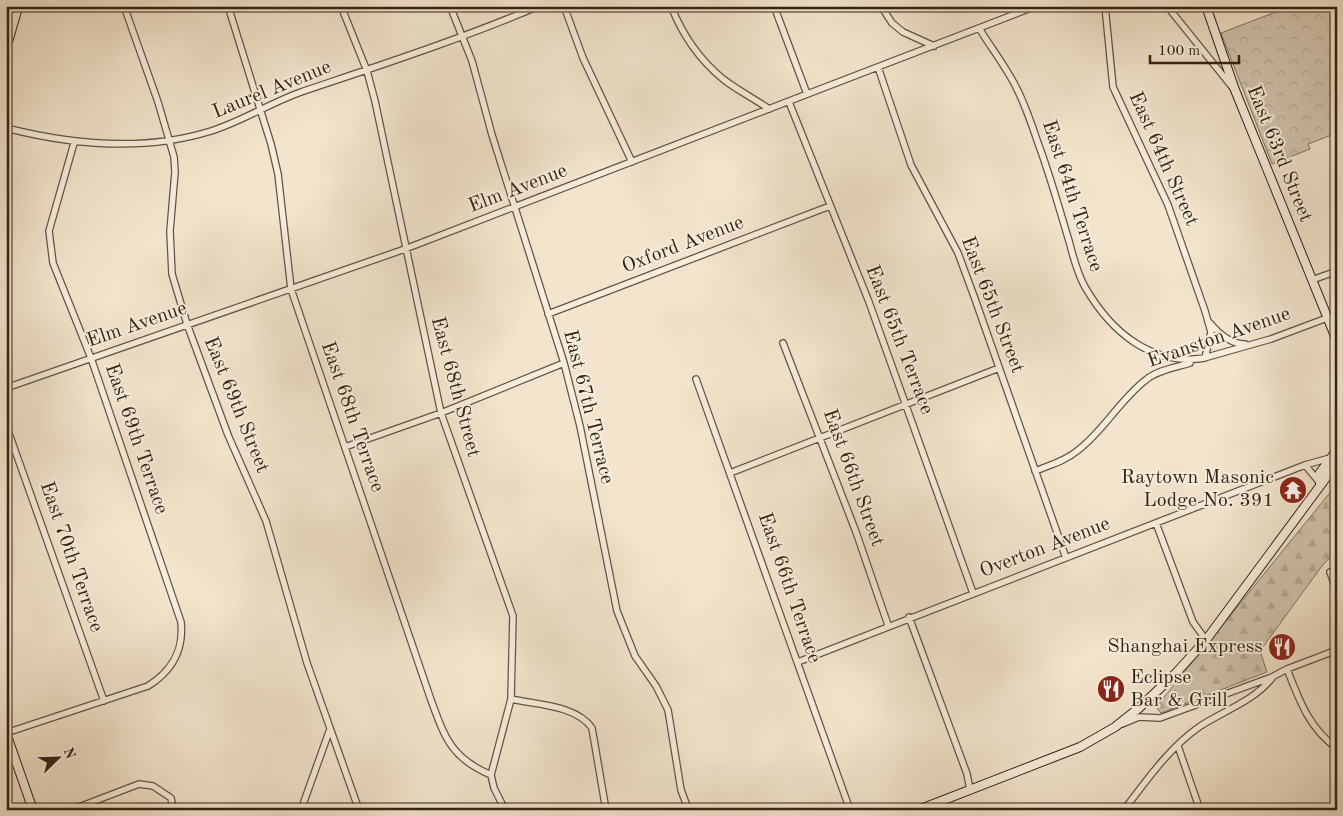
<svg xmlns="http://www.w3.org/2000/svg" width="1343" height="816" viewBox="0 0 1343 816" font-family="'Old Standard TT',serif">
<style>
.forest{fill:url(#forest-firs);stroke:#827460}
.park{fill:url(#park-crowns);stroke:#827460}
.lines{fill:none;stroke-linecap:round;stroke-linejoin:round}
.minor-casing{stroke:#635442;stroke-width:8}
.secondary-casing{stroke:#332313;stroke-width:10}
.trunk-casing{stroke:#332313;stroke-width:11}
.minor{stroke:#f7eede;stroke-width:5.5}
.secondary{stroke:#f7eede;stroke-width:8}
.trunk{stroke:#f3e5cd;stroke-width:9}
.labels{text-anchor:middle;dominant-baseline:central;stroke-width:4;stroke-linejoin:round;paint-order:stroke}
.street-label{font-size:20px;fill:#332313;stroke:#f7eede}
.poi-label{font-size:20px;fill:#332313;stroke:#f7eede;text-anchor:end}
</style>
<defs>
<pattern id="forest-firs" width="22" height="20" patternUnits="userSpaceOnUse" patternTransform="scale(1.25)"><rect width="22" height="20" fill="#d2c4ad"/><path d="M5 1l3.5 6h-7zM16 11l3.5 6h-7z" fill="#b5a894"/></pattern>
<pattern id="park-crowns" width="20" height="18" patternUnits="userSpaceOnUse" patternTransform="scale(1.25)"><rect width="20" height="18" fill="#d2c4ad"/><path d="M2 6a3 3 0 1 1 6 0M12 15a3 3 0 1 1 6 0" fill="none" stroke="#b5a894"/></pattern>
</defs>
<rect width="100%" height="100%" fill="#f3e5cd"/>
<filter id="stains"><feTurbulence type="fractalNoise" baseFrequency=".004" numOctaves="4"/><feColorMatrix values="0 0 0 0 .2 0 0 0 0 .09 0 0 0 0 .02 0 0 0 .5 -.17"/></filter>
<radialGradient id="worn" r=".72"><stop offset=".6" stop-color="#630" stop-opacity="0"/><stop offset="1" stop-color="#630" stop-opacity=".3"/></radialGradient>
<path class="forest" d="M1337,484V550L1322,566L1260,651L1267,672L1161,713L1156,707Z"/>
<path class="park" d="M1291,6H1337V133L1308,144L1310,149L1272,164L1221,33Z"/>
<g class="lines">
<defs>
<path id="minor" d="M124,6L158,102L174,157L175,172L170,231L172,274L187,324L228,435L266,521L307,663L359,810
M228,6L271,144L278,174L291,289L431,700C445,738 451,758 491,775L494,788L505,810
M341,6L367,71L375,101L441,413L513,616L511,699L491,775
M450,6L472,61L492,135L564,363L580,426L617,611L635,656L656,686L668,710L681,790L687,806L694,810
M564,6L583,58L632,162
M671,6C682,34 700,60 723,79C737,90 755,99 769,109
M774,6L807,94
M881,6L892,23L903,32L934,46
M1167,6L1233,88
M979,28C991,48 1007,68 1017,89C1026,107 1032,125 1038,143C1050,175 1059,208 1069,241C1073,256 1077,273 1085,287C1111,332 1151,366 1205,358L1211,332L1205,311L1168,205L1113,87L1105,6
M878,67L911,165L958,253L975,299L1066,558
M789,102L869,302L973,593
M6,128C73,145 144,152 211,131C243,121 270,103 301,92C381,65 461,39 539,6
M1312,280L1337,271
M548,314L830,206
M1210,323C1219,334 1230,344 1245,344
M783,343L856,532L888,625
M1204,358L1271,339L1327,318
M696,379L850,810
M6,388L405,249L1036,6
M6,425L104,701
M345,447L441,413L564,363
M1305,465L1320,483
M1035,471C1050,465 1065,461 1077,451C1104,431 1120,399 1147,379C1158,370 1177,367 1190,363
M730,473L999,368
M1156,523L1193,622L1206,640
M1330,572L1337,591
M909,617L967,774L970,790
M798,662L1305,465L1330,458
M1287,669C1299,699 1309,729 1337,748
M511,699C537,705 576,705 592,728L606,810
M1122,724L1139,717L1160,718L1272,677L1287,669L1337,650
M6,733L148,686C172,671 184,651 181,622L91,358L53,263L49,231L74,143
M1178,746L1200,810
M71,810L139,784L153,786L171,798L173,810
M301,810L330,729
M675,810L687,806
M1124,810C1146,781 1169,748 1199,727C1223,711 1254,701 1272,678"/>
<path id="secondary" d="M1206,6L1235,90L1337,341
M1320,483L1319,474L1337,450
M6,733L33,810
M918,810L1080,747L1115,727L1139,708L1175,674L1206,640L1337,463"/>
<path id="trunk" d="M6,47L18,6"/>
</defs>
<use href="#minor" class="minor-casing"/>
<use href="#secondary" class="secondary-casing"/>
<use href="#trunk" class="trunk-casing"/>
<use href="#minor" class="minor"/>
<use href="#secondary" class="secondary"/>
<use href="#trunk" class="trunk"/>
</g>
<defs>
<symbol id="temple-disc" viewBox="-11 -11 22 22"><circle r="9.5" fill="#8f2418" stroke="#f7eede"/><path d="M0-6L5-2H3V0L6.5 2.5H4V6H1.5V3h-3V6H-4V2.5H-6.5L-3 0V-2H-5Z" fill="#fff"/></symbol>
<symbol id="restaurant-disc" viewBox="-11 -11 22 22"><circle r="9.5" fill="#8f2418" stroke="#f7eede"/><path d="M-5-6h1v4h1v-4h1v4h1v-4h1v5L-1.5 .5V6h-2V.5L-5-1ZM5-6V6H3V1.5H1.5Q1.5-4 5-6Z" fill="#fff"/></symbol>
</defs>
<g fill-rule="evenodd">
<use href="#temple-disc" x="1277" y="474" width="32" height="32"/>
<use href="#restaurant-disc" x="1266" y="631" width="32" height="32"/>
<use href="#restaurant-disc" x="1095" y="673" width="32" height="32"/>
</g>
<g class="labels">
<g class="street-label">
<text transform="translate(272 90) rotate(-22)">Laurel Avenue</text>
<text transform="translate(1279 154) rotate(68)">East 63rd Street</text>
<text transform="translate(1163 159) rotate(66)">East 64th Street</text>
<text transform="translate(518 189) rotate(-21)">Elm Avenue</text>
<text transform="translate(1072 196) rotate(72)">East 64th Terrace</text>
<text transform="translate(683 245) rotate(-21)">Oxford Avenue</text>
<text transform="translate(992 305) rotate(69)">East 65th Street</text>
<text transform="translate(137 325) rotate(-19)">Elm Avenue</text>
<text transform="translate(1219 338) rotate(-19)">Evanston Avenue</text>
<text transform="translate(899 340) rotate(69)">East 65th Terrace</text>
<text transform="translate(455 387) rotate(75)">East 68th Street</text>
<text transform="translate(236 405) rotate(68)">East 69th Street</text>
<text transform="translate(588 407) rotate(76)">East 67th Terrace</text>
<text transform="translate(352 417) rotate(71)">East 68th Terrace</text>
<text transform="translate(136 439) rotate(71)">East 69th Terrace</text>
<text transform="translate(853 478) rotate(70)">East 66th Street</text>
<text transform="translate(1045 548) rotate(-21)">Overton Avenue</text>
<text transform="translate(71 557) rotate(71)">East 70th Terrace</text>
<text transform="translate(789 588) rotate(71)">East 66th Terrace</text>
</g>
<g class="poi-label">
<text x="1274" y="478">Raytown Masonic<tspan x="1274" dy="23">Lodge No. 391</tspan></text>
<text x="1263" y="647">Shanghai Express</text>
<text x="1130" y="678" text-anchor="start">Eclipse<tspan x="1130" dy="23">Bar &amp; Grill</tspan></text>
</g>
</g>
<rect width="1343" height="816" fill="none" stroke="#f3e5cd" stroke-width="25"/>
<rect x="8" y="8" width="1328" height="801" fill="none" stroke="#332313" stroke-width="2.5"/>
<rect x="12" y="12" width="1318" height="791" fill="none" stroke="#332313"/>
<g transform="translate(58 758) rotate(67)" stroke="#f7eede" stroke-width="4" paint-order="stroke">
<path d="M0-4L9 19L0 12L-9 19Z" fill="#332313"/>
<text y="-8" font-size="14" font-weight="bold" text-anchor="middle" fill="#332313">N</text>
</g>
<path d="M1150 55v8h89v-8" fill="none" stroke="#332313" stroke-width="2.5"/>
<text x="1158" y="55" font-size="15" fill="#332313" stroke="#f7eede" stroke-width="4" paint-order="stroke">100 m</text>
<rect width="100%" height="100%" filter="url(#stains)"/>
<rect width="100%" height="100%" fill="url(#worn)"/>
</svg>
